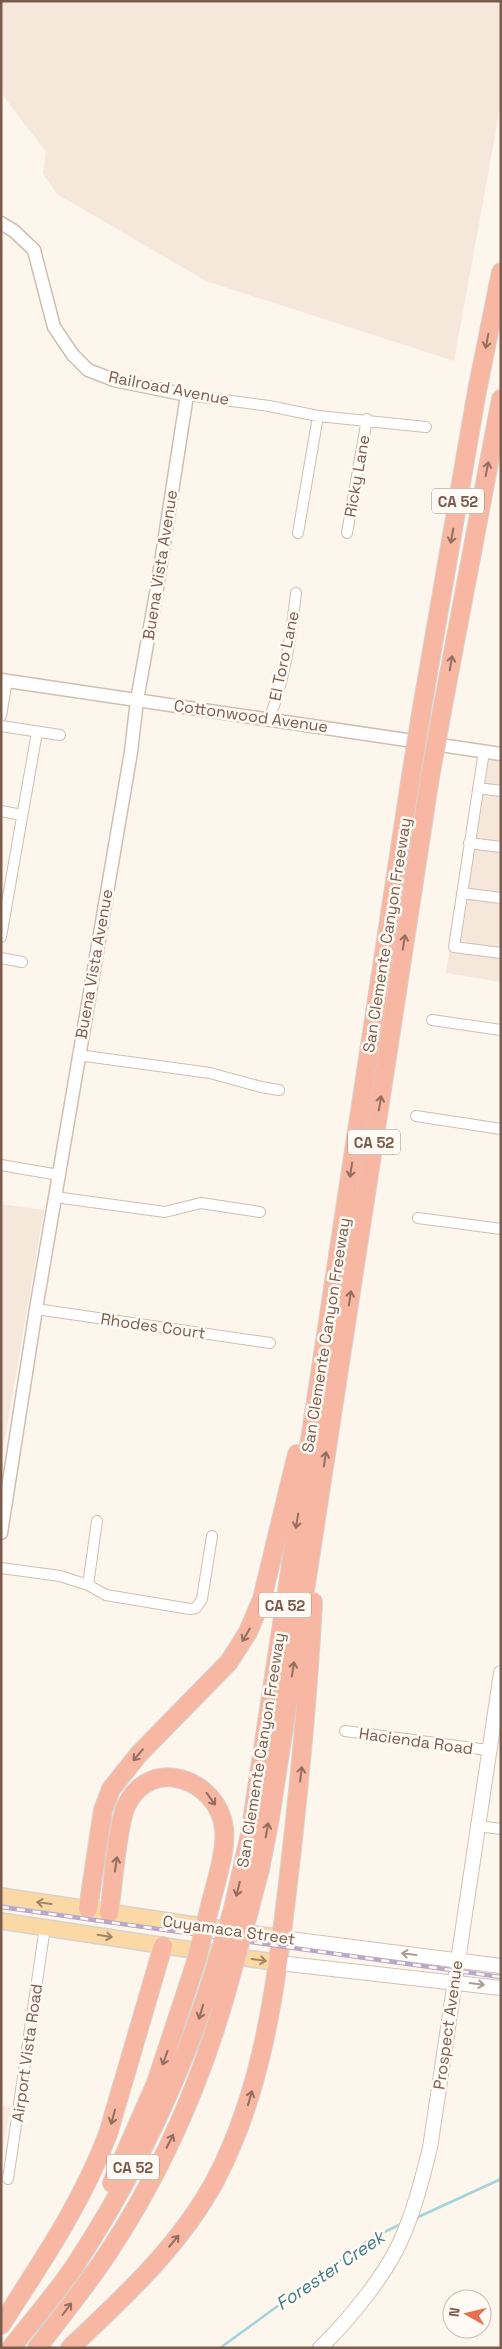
<svg xmlns="http://www.w3.org/2000/svg" width="502" height="2349" viewBox="0 0 502 2349" font-family="'Space Grotesk',sans-serif">
<style>
.residential{fill:#f5e8da}
.commercial{fill:#fde8e0}
.lines{fill:none;stroke-linecap:round;stroke-linejoin:round}
.stream{stroke:#a5d3da;stroke-width:2.5}
.minor-casing{stroke:#d1beb0;stroke-width:12}
.tertiary-casing{stroke:#d1beb0;stroke-width:15}
.secondary-casing{stroke:#d6c0b0;stroke-width:16}
.primary-casing{stroke:#dad1cd;stroke-width:18}
.motorway-casing{stroke:#dad1cd;stroke-width:20}
.minor{stroke:#fff;stroke-width:10}
.tertiary{stroke:#fff;stroke-width:12}
.secondary{stroke:#fff;stroke-width:14}
.primary{stroke:#fbd9a5;stroke-width:15}
.motorway{stroke:#f7b7a3;stroke-width:18}
.rail-casing{stroke:#b9a8c9;stroke-width:4.5}
.rail{stroke:#fffaf3;stroke-width:2.5;stroke-dasharray:8;stroke-linecap:butt}
.motorway-bridge-casing{stroke:#dad1cd;stroke-width:20;stroke-linecap:butt}
.motorway-bridge{stroke:#f7b7a3;stroke-width:18}
.oneway{stroke:#936e5e}
.oneway2{stroke:#a18267}
.oneway3{stroke:#af9d94}
.labels{text-anchor:middle;dominant-baseline:central;stroke-width:5;stroke-linejoin:round;paint-order:stroke}
.shield{fill:#fffaf3;stroke:#a28b7f;stroke-width:1}
.shield-label{font-size:15px;font-weight:bold;fill:#7a5c4d}
.street-label{font-size:16px;fill:#7a5c4d;stroke:#fffaf3}
.water-label{font-size:18px;font-style:italic;fill:#437c86;stroke:#fffaf3}
</style>
<rect width="100%" height="100%" fill="#fdf6ec"/>
<path class="residential" d="M1,1H499L501,7V103L454,361L206,281L57,194L43,174L46,152L1,93Z
M479,756L501,760V982L446,973Z
M1,1204L44,1210L1,1462Z"/>
<path class="commercial" d="M1,2106L10,2107L1,2162Z"/>
<g class="lines">
<path class="stream" d="M416,2218L501,2179
M220,2348L370,2239L401,2224"/>
<defs>
<path id="minor" d="M187,395L269,406L318,416L426,427
M298,533L318,416
M347,533L367,419
M1,716L7,680
M269,719C285,680 291,635 296,593
M1,726L60,735
M484,751L454,947L501,953
M478,788L501,791
M1,811L22,815
M469,843L501,847
M462,893L501,898
M1,937L37,732
M1,958L22,962
M432,1020L501,1030
M78,1055L210,1073L261,1087L279,1090
M416,1116L501,1129
M1,1165L59,1175
M55,1197L165,1212L201,1203L260,1212
M418,1218L501,1229
M36,1309L270,1343
M1,1568L60,1576L88,1585L106,1595L190,1609L196,1608L202,1599L212,1536
M88,1585L97,1521
M345,1731L488,1750
M477,1826L501,1829
M8,2179L45,1927"/>
<path id="tertiary" d="M1,223L14,231L34,250L54,327L73,355L88,370L114,380L187,395L157,588L137,700L131,752L36,1309L1,1533
M1,680L501,754"/>
<path id="secondary" d="M282,1938L501,1966
M279,1963L501,1988
M320,2348C347,2322 386,2275 401,2240C414,2211 422,2180 430,2148L501,1673"/>
<path id="primary" d="M1,1896L282,1938
M1,1921L279,1963"/>
<path id="motorway" d="M422,708L477,391L501,272
M442,711L501,399
M88,1909L103,1810L111,1789L139,1754L229,1662L248,1632L262,1599L297,1454
M233,1909L250,1834L411,776
M249,1911L260,1869L270,1818L430,777
M109,1913C113,1888 117,1823 127,1804C152,1755 218,1780 224,1828C227,1849 215,1885 210,1906
M112,2183L156,2083L196,1962
M1,2325C41,2263 82,2203 108,2134L163,1946
M11,2348C32,2321 55,2295 74,2267C136,2173 183,2073 216,1966
M37,2348C61,2317 86,2286 108,2253C165,2167 207,2068 233,1968
M70,2348C124,2297 181,2245 216,2179C264,2087 276,1984 288,1883C299,1789 308,1697 313,1602"/>
</defs>
<use href="#minor" class="minor-casing"/>
<use href="#tertiary" class="tertiary-casing"/>
<use href="#secondary" class="secondary-casing"/>
<use href="#primary" class="primary-casing"/>
<use href="#motorway" class="motorway-casing"/>
<use href="#minor" class="minor"/>
<use href="#tertiary" class="tertiary"/>
<use href="#secondary" class="secondary"/>
<use href="#primary" class="primary"/>
<use href="#motorway" class="motorway"/>
<defs>
<path id="rail" d="M1,1907L501,1977"/>
</defs>
<use href="#rail" class="rail-casing"/>
<use href="#rail" class="rail"/>
<defs>
<path id="motorway-bridge" d="M411,776L422,708
M430,777L442,711
M196,1962L210,1906
M216,1966L233,1909
M233,1968L249,1911"/>
</defs>
<use href="#motorway-bridge" class="motorway-bridge-casing"/>
<use href="#motorway-bridge" class="motorway-bridge"/>
</g>
<defs><path id="oneway-shaft" d="M-6 0H5M1.5-3L5.5 0L1.5 3" fill="none" stroke-width="1.6" stroke-linecap="round" stroke-linejoin="round" transform="scale(1.25)"/></defs>
<g class="oneway">
<use href="#oneway-shaft" transform="translate(487 341) rotate(101)"/>
<use href="#oneway-shaft" transform="translate(487 469) rotate(-79)"/>
<use href="#oneway-shaft" transform="translate(452 536) rotate(100)"/>
<use href="#oneway-shaft" transform="translate(451 663) rotate(-80)"/>
<use href="#oneway-shaft" transform="translate(404 942) rotate(-81)"/>
<use href="#oneway-shaft" transform="translate(380 1103) rotate(-81)"/>
<use href="#oneway-shaft" transform="translate(351 1170) rotate(99)"/>
<use href="#oneway-shaft" transform="translate(350 1298) rotate(-81)"/>
<use href="#oneway-shaft" transform="translate(325 1459) rotate(-81)"/>
<use href="#oneway-shaft" transform="translate(297 1521) rotate(99)"/>
<use href="#oneway-shaft" transform="translate(246 1635) rotate(120)"/>
<use href="#oneway-shaft" transform="translate(293 1669) rotate(-81)"/>
<use href="#oneway-shaft" transform="translate(138 1755) rotate(131)"/>
<use href="#oneway-shaft" transform="translate(301 1774) rotate(-83)"/>
<use href="#oneway-shaft" transform="translate(211 1799) rotate(54)"/>
<use href="#oneway-shaft" transform="translate(267 1830) rotate(-80)"/>
<use href="#oneway-shaft" transform="translate(116 1864) rotate(-82)"/>
<use href="#oneway-shaft" transform="translate(238 1889) rotate(104)"/>
<use href="#oneway-shaft" transform="translate(201 2012) rotate(107)"/>
<use href="#oneway-shaft" transform="translate(165 2058) rotate(110)"/>
<use href="#oneway-shaft" transform="translate(250 2098) rotate(-74)"/>
<use href="#oneway-shaft" transform="translate(113 2117) rotate(106)"/>
<use href="#oneway-shaft" transform="translate(170 2141) rotate(-63)"/>
<use href="#oneway-shaft" transform="translate(174 2241) rotate(-50)"/>
<use href="#oneway-shaft" transform="translate(67 2309) rotate(-53)"/>
</g>
<g class="oneway2">
<use href="#oneway-shaft" transform="translate(44 1903) rotate(-172)"/>
<use href="#oneway-shaft" transform="translate(105 1936) rotate(9)"/>
<use href="#oneway-shaft" transform="translate(259 1960) rotate(8)"/>
</g>
<g class="oneway3">
<use href="#oneway-shaft" transform="translate(409 1954) rotate(-173)"/>
<use href="#oneway-shaft" transform="translate(477 1984) rotate(7)"/>
</g>
<g class="labels">
<g class="shield">
<rect x="432" y="488.5" width="52" height="25" rx="4"/>
<rect x="348" y="1129.5" width="52" height="25" rx="4"/>
<rect x="259" y="1592.5" width="52" height="25" rx="4"/>
<rect x="107" y="2154.5" width="52" height="25" rx="4"/>
</g>
<g class="shield-label">
<text x="458" y="501">CA 52</text>
<text x="374" y="1142">CA 52</text>
<text x="285" y="1605">CA 52</text>
<text x="133" y="2167">CA 52</text>
</g>
<g class="street-label">
<text transform="translate(169 388) rotate(11)">Railroad Avenue</text>
<text transform="translate(357 476) rotate(-80)">Ricky Lane</text>
<text transform="translate(160 565) rotate(-81)">Buena Vista Avenue</text>
<text transform="translate(284 656) rotate(-78)">El Toro Lane</text>
<text transform="translate(251 716) rotate(8)">Cottonwood Avenue</text>
<text transform="translate(387 935) rotate(-81)">San Clemente Canyon Freeway</text>
<text transform="translate(94 964) rotate(-80)">Buena Vista Avenue</text>
<text transform="translate(153 1326) rotate(8)">Rhodes Court</text>
<text transform="translate(326 1335) rotate(-81)">San Clemente Canyon Freeway</text>
<text transform="translate(416 1741) rotate(8)">Hacienda Road</text>
<text transform="translate(261 1750) rotate(-81)">San Clemente Canyon Freeway</text>
<text transform="translate(229 1930) rotate(8)">Cuyamaca Street</text>
<text transform="translate(448 2025) rotate(-82)">Prospect Avenue</text>
<text transform="translate(27 2053) rotate(-82)">Airport Vista Road</text>
</g>
<g class="water-label">
<text transform="translate(330 2270) rotate(-34)">Forester Creek</text>
</g>
</g>
<rect width="502" height="2349" fill="none" stroke="#7a5c4d" stroke-width="5"/>
<g transform="translate(467 2314) rotate(278)"><circle r="24" fill="#fffaf3" stroke="#cabbb1"/>
<path d="M0-4L9 19L0 12L-9 19Z" fill="#e76f51"/>
<text y="-8" font-size="14" font-weight="bold" text-anchor="middle" fill="#7a5c4d">N</text>
</g>
</svg>
